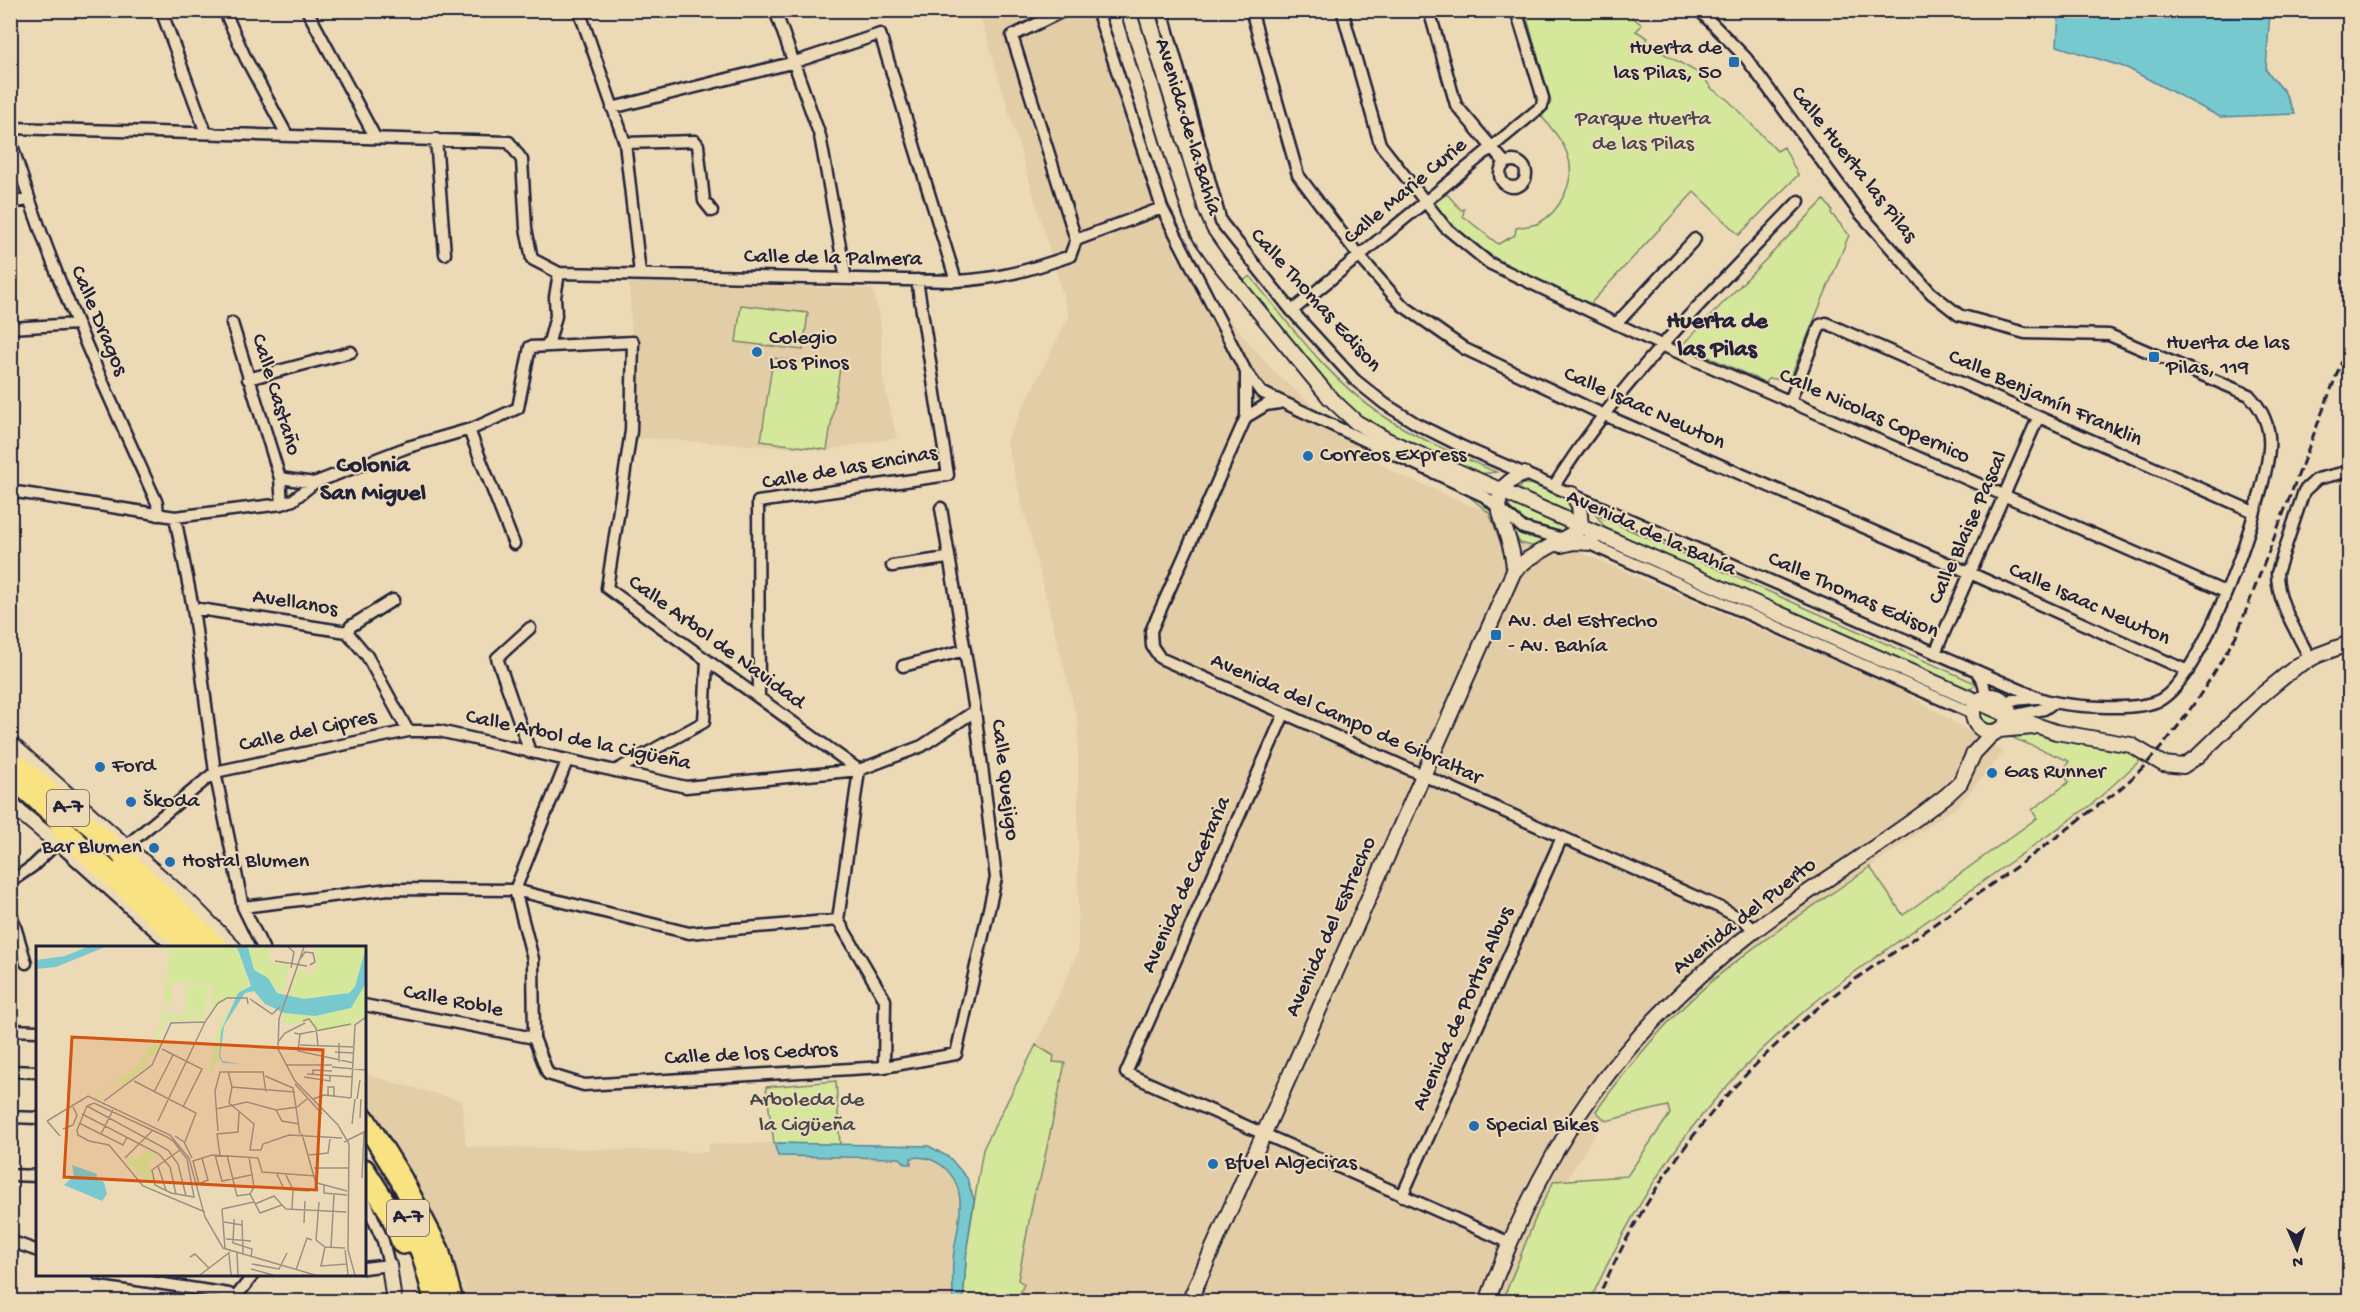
<svg xmlns="http://www.w3.org/2000/svg" width="2360" height="1312" viewBox="0 0 2360 1312" font-family="'Gochi Hand',sans-serif">
<style>
.built{fill:#e3cda7}
.green{fill:#d4e79b;stroke:#7b846b;stroke-width:1.5}
.water{fill:#78c9cf;stroke:#568694;stroke-width:1.5}
.lines{fill:none;stroke-linecap:round;stroke-linejoin:round}
.minor-casing{stroke:#22223b;stroke-width:15}
.tertiary-casing{stroke:#22223b;stroke-width:18}
.trunk-casing{stroke:#22223b;stroke-width:22}
.motorway-casing{stroke:#22223b;stroke-width:26}
.minor{stroke:#ecdab7;stroke-width:10}
.tertiary{stroke:#ecdab7;stroke-width:14}
.trunk{stroke:#f8e281;stroke-width:18}
.motorway{stroke:#f8e281;stroke-width:21}
.rail{stroke:#22223b;stroke-width:3;stroke-dasharray:9 4.5;stroke-linecap:butt}
.poi-dot{fill:#1f6fb2;stroke:#ecdab7;stroke-width:2}
.labels{text-anchor:middle;dominant-baseline:central;stroke-width:4.5;stroke-linejoin:round;paint-order:stroke}
.shield{fill:#ecdab7;stroke:#5f5960;stroke-width:1.5}
.shield-label{font-size:21px;font-weight:bold;fill:#22223b}
.poi-label{font-size:22px;fill:#22223b;stroke:#ecdab7;text-anchor:start}
.park-label{font-size:22px;fill:#46494e;stroke:#ecdab7}
.street-label{font-size:22px;fill:#22223b;stroke:#ecdab7}
.neighbourhood-label{font-size:24px;font-weight:bold;fill:#22223b;stroke:#ecdab7}
.inset-road{fill:none;stroke:#9b9085;stroke-width:1.5}
.view{fill:#d45411;fill-opacity:0.15;stroke:#d45411;stroke-width:3}
.inset-edge{fill:none;stroke:#22223b;stroke-width:3}
</style>
<rect width="100%" height="100%" fill="#ecdab7"/>
<filter id="ink" filterUnits="userSpaceOnUse"><feTurbulence type="fractalNoise" baseFrequency=".0167" numOctaves="2"/><feDisplacementMap in="SourceGraphic" scale="12" xChannelSelector="R" yChannelSelector="G"/><feConvolveMatrix kernelMatrix="1 2 1 2 8 2 1 2 1" color-interpolation-filters="sRGB"/></filter>
<g filter="url(#ink)">
<path class="built" d="M979,11H1096L1176,256L1275,373L1391,471L1899,689L2004,752L1959,805L1760,944L1640,1063L1533,1233L1509,1301H467L463,1285L420,1187L365,1103L364,1074L462,1101L466,1146L708,1152L709,1144L774,1143L779,1156L872,1158L929,1146L950,1158L967,1178L975,1198L983,1149L1036,1045L1078,952V723L1006,441L1069,316Z
M629,282L873,289L881,325L883,379L897,438L827,450L637,438Z"/>
<path class="green" d="M1525,11H1628L1626,12L1642,25L1636,31L1648,38L1645,43L1702,75L1712,89L1728,100L1777,151L1784,147L1798,175L1739,235L1694,192L1589,305C1529,277 1476,256 1433,204L1447,194L1461,210L1464,209L1463,216L1498,244L1515,235L1516,228C1524,226 1533,226 1539,223C1561,211 1576,179 1568,156C1563,141 1552,129 1542,117L1551,102Z
M1824,200L1832,210L1831,213L1849,235L1789,381L1769,378L1766,383L1682,345Z
M1250,276C1290,325 1329,380 1382,415C1418,439 1457,455 1496,472L1480,474L1468,471L1389,436L1352,413L1239,284Z
M741,305L808,313L803,350L736,342Z
M773,358L840,368L827,450L761,441Z
M1522,484C1539,483 1571,492 1571,512L1564,513L1518,492Z
M1472,494C1498,510 1501,536 1509,564L1505,563L1507,557L1489,513L1470,497Z
M1514,502L1565,526V529C1550,537 1510,523 1509,505Z
M1596,515L1975,683L1976,685L1968,690L1608,532Z
M1513,525L1529,536L1547,540L1532,546L1520,543L1512,530Z
M1975,707L2005,718L2000,725H1985L1976,716Z
M2034,733L2135,752L2144,757L2091,805L1835,986C1720,1076 1650,1169 1590,1301L1502,1302L1538,1212L1554,1181L1627,1176L1670,1114L1668,1106L1606,1121L1596,1111C1626,1070 1657,1031 1694,997C1747,948 1810,909 1870,867L1903,915L2037,818L2032,810L2069,782L2062,772L2069,761L2011,737Z
M1036,1045L1054,1056L1053,1062L1065,1063L1040,1180L1035,1190L1018,1280L1024,1284L1017,1300L1019,1301L963,1302L967,1247L983,1149Z
M836,1081L840,1145L774,1143L766,1087Z"/>
<path class="water" d="M2059,11H2270L2266,70L2284,91L2295,114L2220,117L2127,68L2057,46Z
M774,1143L929,1146L950,1158L967,1178L974,1200L967,1247L963,1301H953C953,1288 952,1274 953,1260C956,1227 973,1189 941,1165C931,1158 922,1156 911,1158V1164H906L900,1158L778,1156Z"/>
<g class="lines">
<defs>
<path id="minor" d="M161,10L206,133
M224,10L246,59L287,135
M307,10L375,137
M579,10L625,143L640,273
M775,10L820,136L846,279
M1065,10L1012,36L1076,240
M1162,10L1221,222L1292,311L1355,380L1385,404L1417,424L1461,446L2039,698C2064,707 2137,712 2160,700C2204,677 2265,499 2269,449C2271,427 2263,410 2249,395L2109,335L2025,333L1959,315L1931,293L1859,212L1746,58L1699,10
M1251,10L1298,175L1359,256L1402,305L1465,349L1602,414L1970,573L2188,671
M1342,10L1380,144L1445,227L1489,263L1661,345L2225,592
M1429,10L1456,105L1505,163
M612,108L795,62L880,34L956,281
M10,128L509,142L522,160L526,228L532,259L559,273L956,281C998,279 1030,270 1070,256L1076,240L1162,208L1097,10
M10,138C47,265 103,383 157,503L158,515
M436,139L445,254
M625,143L695,141L698,145L704,201L712,211
M1500 174a13 13 0 1 1 26 0a13 13 0 1 1-26 0Z
M10,203L28,200
M1162,208L1246,372L1261,392L1484,496L1523,528L1567,540
M1292,311L1542,106L1543,98L1516,10
M232,323L280,478
M1616,324L1695,239
M10,328L77,324
M548,346L556,316L555,297L559,273
M1246,374V417L1151,631L1152,646L1160,658L1721,908L1745,921L1755,931
M248,379L351,352
M1790,401L1820,325L1826,323L2254,512
M1246,417L1266,405L1279,403
M469,430L514,544
M1554,486C1621,379 1712,292 1799,201
M10,491L175,517L282,504L293,500L314,483L408,447L474,428L518,408L530,347L633,342L631,431L607,588L859,770
M282,504L280,478L314,483
M175,517L193,608L215,772L243,907L263,948
M1585,542L1972,713
M892,566L947,558
M193,608L347,632L367,656L408,731
M530,628L497,658L530,752
M347,632L351,626L393,600
M1935,653L2038,418
M2310,659C2297,632 2277,603 2277,573L2304,491L2317,479L2350,471
M903,666L965,650
M1976,671L1983,681L1986,696
M759,698L758,502L948,475L917,280
M2003,701L2036,698
M1284,714L1126,1073L1508,1242
M2011,716L2044,709L2053,703
M859,770L838,920L885,1000L884,1067
M615,771L704,722L707,660
M126,846L215,772L408,731H439L686,787L859,770L922,746L975,711
M10,882L33,866L57,843L174,948
M515,890L533,959L534,1038L548,1074L584,1085L884,1067L956,1054L996,878L975,711L941,508
M515,890L567,761
M243,907L389,889L515,890L689,933L838,920
M10,910L26,963
M364,1005L534,1038
M10,1030L38,1031
M10,1071L38,1072
M10,1117L38,1118
M10,1175L38,1176
M1402,1196L1562,837
M364,1198L383,1241L389,1265L364,1268
M10,1241L38,1251
M98,1274L229,1294L237,1302
M235,1298L254,1274"/>
<path id="tertiary" d="M1128,10L1191,215L1200,236L1219,263L1330,398L1356,422L1389,441L2010,716L2056,732L2131,745L2163,764L2183,766L2198,756L2258,698L2297,666L2318,655L2350,643
M1561,545L1574,542L1592,543
M1514,571C1515,530 1474,493 1524,474
M1973 714a18 18 0 1 1 36 0a18 18 0 1 1-36 0Z
M10,743L191,904L234,948
M10,804L57,843
M389,1265L394,1302
M1189,1302L1514,571L1528,559L1577,531L1581,526L1579,505L1572,494
M1487,1302C1542,1146 1622,1032 1754,931C1816,883 1886,844 1947,795L1960,783L1974,753L1990,736L1999,730L2033,727"/>
<path id="trunk" d="M10,757L114,847L125,860
M10,777L52,814L63,830"/>
<path id="motorway" d="M63,830L191,948
M125,860L218,948
M364,1119L401,1179L438,1250L452,1302
M364,1170L391,1213L403,1243
M407,1217L423,1255L436,1302"/>
</defs>
<use href="#minor" class="minor-casing"/>
<use href="#tertiary" class="tertiary-casing"/>
<use href="#trunk" class="trunk-casing"/>
<use href="#motorway" class="motorway-casing"/>
<use href="#minor" class="minor"/>
<use href="#tertiary" class="tertiary"/>
<use href="#trunk" class="trunk"/>
<use href="#motorway" class="motorway"/>
<path class="rail" d="M1596,1302C1648,1185 1711,1100 1808,1016C1836,992 1868,970 1899,949C1961,905 2024,863 2083,817C2099,804 2117,793 2131,779C2175,738 2207,686 2237,634L2350,340"/>
</g>
</g>
<g class="poi-dot">
<rect x="1728" y="56" width="12" height="12" rx="3"/>
<circle cx="757" cy="352" r="6"/>
<rect x="2148" y="351" width="12" height="12" rx="3"/>
<circle cx="1308" cy="456" r="6"/>
<rect x="1490" y="629" width="12" height="12" rx="3"/>
<circle cx="100" cy="767" r="6"/>
<circle cx="1992" cy="773" r="6"/>
<circle cx="131" cy="802" r="6"/>
<circle cx="154" cy="848" r="6"/>
<circle cx="170" cy="862" r="6"/>
<circle cx="1474" cy="1126" r="6"/>
<circle cx="1213" cy="1164" r="6"/>
</g>
<g class="labels">
<g class="shield">
<rect x="47" y="790" width="42" height="36" rx="4.5"/>
<rect x="387" y="1200" width="42" height="36" rx="4.5"/>
</g>
<g class="shield-label">
<text x="68" y="808">A-7</text>
<text x="408" y="1218">A-7</text>
</g>
<g class="poi-label">
<text x="1722" y="49" text-anchor="end">Huerta de<tspan x="1722" dy="25">las Pilas, 50</tspan></text>
<text x="769" y="339">Colegio<tspan x="769" dy="25">Los Pinos</tspan></text>
<text x="2166" y="344">Huerta de las<tspan x="2166" dy="25">Pilas, 119</tspan></text>
<text x="1320" y="456">Correos Express</text>
<text x="1508" y="622">Av. del Estrecho<tspan x="1508" dy="25">- Av. Bahía</tspan></text>
<text x="112" y="767">Ford</text>
<text x="2004" y="773">Gas Runner</text>
<text x="143" y="802">Škoda</text>
<text x="142" y="848" text-anchor="end">Bar Blumen</text>
<text x="182" y="862">Hostal Blumen</text>
<text x="1486" y="1126">Special Bikes</text>
<text x="1225" y="1164">Bfuel Algeciras</text>
</g>
<g class="park-label">
<text x="1643" y="120">Parque Huerta<tspan x="1643" dy="25">de las Pilas</tspan></text>
<text x="807" y="1101">Arboleda de<tspan x="807" dy="25">la Cigüeña</tspan></text>
</g>
<g class="street-label">
<text transform="translate(1187 127) rotate(73)">Avenida de la Bahía</text>
<text transform="translate(1853 165) rotate(52)">Calle Huerta las Pilas</text>
<text transform="translate(1406 192) rotate(-40)">Calle Marie Curie</text>
<text transform="translate(833 259) rotate(1)">Calle de la Palmera</text>
<text transform="translate(1315 301) rotate(48)">Calle Thomas Edison</text>
<text transform="translate(98 321) rotate(67)">Calle Dragos</text>
<text transform="translate(275 395) rotate(73)">Calle Castaño</text>
<text transform="translate(2045 399) rotate(24)">Calle Benjamín Franklin</text>
<text transform="translate(1644 409) rotate(24)">Calle Isaac Newton</text>
<text transform="translate(1874 417) rotate(24)">Calle Nicolas Copernico</text>
<text transform="translate(850 469) rotate(-10)">Calle de las Encinas</text>
<text transform="translate(1969 528) rotate(-66)">Calle Blaise Pascal</text>
<text transform="translate(1651 534) rotate(24)">Avenida de la Bahía</text>
<text transform="translate(1853 596) rotate(24)">Calle Thomas Edison</text>
<text transform="translate(295 604) rotate(9)">Avellanos</text>
<text transform="translate(2089 605) rotate(24)">Calle Isaac Newton</text>
<text transform="translate(716 643) rotate(36)">Calle Arbol de Navidad</text>
<text transform="translate(1346 720) rotate(24)">Avenida del Campo de Gibraltar</text>
<text transform="translate(308 732) rotate(-12)">Calle del Cipres</text>
<text transform="translate(578 741) rotate(12)">Calle Arbol de la Cigüeña</text>
<text transform="translate(1004 780) rotate(83)">Calle Quejigo</text>
<text transform="translate(1187 885) rotate(-66)">Avenida de Caetaria</text>
<text transform="translate(1745 917) rotate(-38)">Avenida del Puerto</text>
<text transform="translate(1332 927) rotate(-66)">Avenida del Estrecho</text>
<text transform="translate(453 1002) rotate(11)">Calle Roble</text>
<text transform="translate(1464 1009) rotate(-66)">Avenida de Portus Albus</text>
<text transform="translate(751 1055) rotate(-3)">Calle de los Cedros</text>
</g>
<g class="neighbourhood-label">
<text x="1717" y="322">Huerta de<tspan x="1717" dy="28">las Pilas</tspan></text>
<text x="373" y="466">Colonia<tspan x="373" dy="28">San Miguel</tspan></text>
</g>
</g>
<g transform="translate(36 946)">
<rect width="330" height="330" fill="#ecdab7"/>
<path d="M134,1H138V9L139,1H201L214,42L199,52H186L174,68L177,39L135,36L136,55L129,59V65L134,66L130,70L143,68L168,71L169,74L136,75L134,71L133,76L128,75L126,84L131,86L125,85L122,92L128,95L121,109L113,110L108,116L116,117L85,141L82,136L68,145L64,151L70,154L57,152L100,121L119,94L127,67ZM212,1H231L235,16L254,19L246,49L218,24ZM277,1H330V70L325,74L320,71L319,79L283,86L276,74L255,79L246,75L262,21L272,29L279,27L281,14ZM150,38L171,40L166,41L172,42L168,69L147,67L150,65V43L156,41ZM199,53L185,85L181,116L175,127L172,125L183,81ZM112,203L128,214L122,210L114,215L118,242L89,215L96,209L101,214Z" fill="#d4e79b"/>
<path d="M51,1H69L20,21L0,23V14L29,10ZM201,1H212L218,24L232,32L241,47L268,53L313,47L319,41L330,1V37L315,62L279,70L248,67L229,58L218,45L209,47L188,80L184,110L187,115L204,118L187,117L183,111L185,85L202,47L215,40ZM36,219L61,228V234L68,236L71,248L66,255L28,239L38,230Z" fill="#78c9cf"/>
<path class="inset-road" d="M252,1L258,6L255,22M268,1L243,73L242,103L259,135L302,179L313,198L312,304L319,329M265,12L269,6L277,7L279,16L274,19M239,15L271,20M214,53L236,68L244,61M267,75L273,73L280,82L282,99M258,87L264,88L262,105L318,117M264,88L315,78M242,96L249,87L269,77M303,97V116M264,99L318,101M126,103L166,123L147,161M299,106L318,107M250,119H296M296,121L330,124M192,125L196,141L193,157M271,128L317,131M277,129V124L296,125M229,130L257,142L264,188M268,131L294,135V130M98,135L160,167L149,196M259,138L286,168M196,141L259,146M118,146L137,109M292,150V141H298V150M315,152L319,79L330,71M277,153L288,149L315,152M321,153L324,134M68,155L116,119L135,77L169,76M193,157L218,178L214,204H225L227,198L253,189L306,192M51,160L132,204L142,218L150,250M180,163L211,156L240,164L261,161L271,153M240,164L246,175L263,178M46,168L123,208L134,221L140,248M324,172L325,153M11,175L52,150L134,189L153,212L169,271L187,302L279,329M11,175L24,190M122,175L169,76L182,57L191,52H211L212,58M43,177L87,199L91,191M316,178L319,153M27,183L37,179L41,169L37,161M182,185L179,145L184,126H227L230,146M65,188L77,164M266,188L282,245M139,190L148,196L156,212M308,196L330,185M144,204L116,224L119,239L135,247L158,251L151,213L144,204L138,196L131,191L58,157L51,160L41,184L42,189L53,195L73,199L107,240L169,266M179,209L186,235L215,229M184,209L181,188L202,186L203,166M191,209L201,250L214,248M273,209L292,207L294,193M213,211L218,241L214,248L224,267L246,259M89,212L117,184M122,220L130,244M278,222H312M241,228L248,243L273,245M250,229L257,244L256,263M326,232L328,185M281,237L311,245M163,238L157,215L176,209L222,212L226,226L280,230M163,238L172,234L166,212M288,239V247L311,249M283,256L280,294L289,301L309,302M219,258L238,250L246,259M246,259L250,263L310,266M186,263L189,303M186,263L218,256M198,273L197,297L216,303L215,311M206,274L207,309M188,276L206,279M268,277L269,255M190,293L215,295M289,301L285,320L311,318M295,301L298,248M309,304L312,329M201,307L202,329M193,308L195,329M154,311L159,308L173,322M216,318L243,323L251,307M215,323L237,329M260,324L271,292L276,294M164,329L194,306"/>
<path class="view" d="M36,91L287,104L280,244L28,231Z"/>
<rect width="330" height="330" class="inset-edge"/>
</g>
<rect width="2360" height="1312" fill="none" stroke="#ecdab7" stroke-width="36"/>
<rect x="18" y="18" width="2324" height="1276" fill="none" stroke="#22223b" stroke-width="2" filter="url(#ink)"/>
<g transform="translate(2297 1249) rotate(177)" stroke="#ecdab7" stroke-width="4.5" paint-order="stroke">
<path d="M0-4.5L10 22L0 15L-10 22Z" fill="#22223b"/>
<text y="-9" font-size="16" font-weight="bold" text-anchor="middle" fill="#22223b">N</text>
</g>
</svg>
